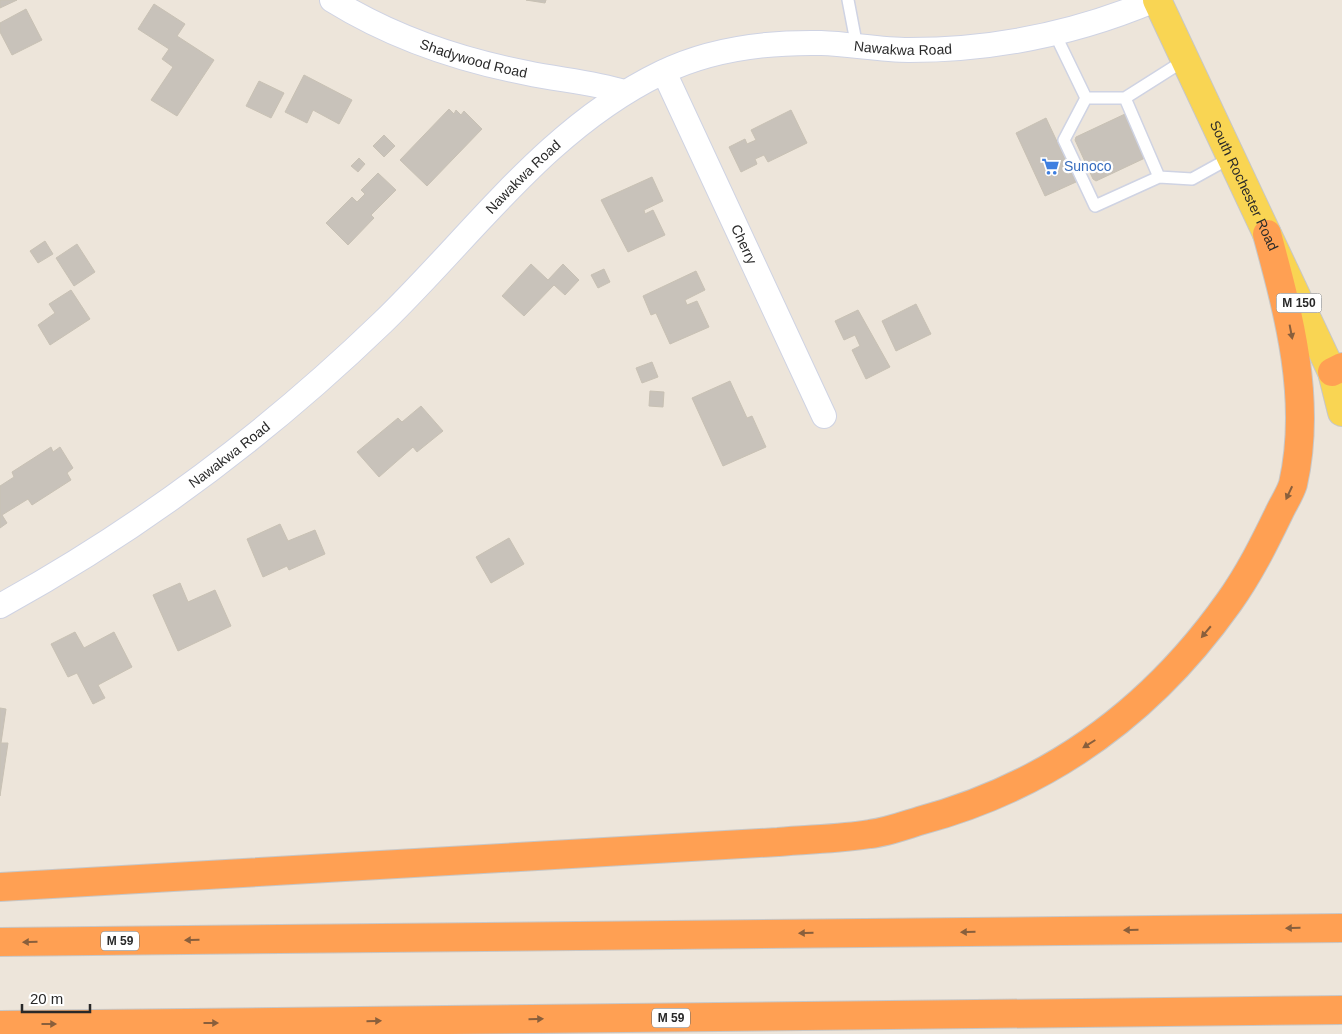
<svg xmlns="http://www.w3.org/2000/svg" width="1342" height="1034" viewBox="0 0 1342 1034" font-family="Helvetica,sans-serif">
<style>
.building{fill:#c8c2ba;stroke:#c8c1b4}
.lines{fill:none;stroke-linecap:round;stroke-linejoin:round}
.service-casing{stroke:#cfd3e3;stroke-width:14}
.minor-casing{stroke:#cfd3e3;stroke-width:26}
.primary-casing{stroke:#c7c7c7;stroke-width:30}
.motorway-casing{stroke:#c7c7c7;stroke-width:30}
.service{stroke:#fff;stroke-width:11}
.minor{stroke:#fff;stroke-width:24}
.primary{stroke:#f9d553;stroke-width:28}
.motorway{stroke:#ffa053;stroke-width:28}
.oneway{fill:#895f3c}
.labels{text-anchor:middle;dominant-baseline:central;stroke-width:4.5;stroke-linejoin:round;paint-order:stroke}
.shield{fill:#fff;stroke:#696969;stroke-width:1}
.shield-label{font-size:12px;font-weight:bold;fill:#292929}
.street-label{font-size:14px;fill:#292929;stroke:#fff}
.shop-label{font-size:14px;fill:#366cbe;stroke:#fff;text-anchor:start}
</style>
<rect width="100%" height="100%" fill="#ede5da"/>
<path class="building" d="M0,0H17L0,8Z
M526,0H546L545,3Z
M154,4L185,24L177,36L214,60L177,116L151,100L173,67L162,59L169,49L138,29Z
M26,9L42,40L12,55L0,32V23Z
M304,75L352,100L339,124L313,110L307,123L285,112Z
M259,81L284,93L271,118L246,106Z
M449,109L454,114L456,110L461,115L464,111L482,129L427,186L400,160Z
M791,110L807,143L768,162L764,155L755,159L757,164L741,172L729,147L745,139L747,144L756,140L751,130Z
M1125,114L1128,115L1145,158L1096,181L1093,179L1075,140L1076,137Z
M1046,118L1076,182L1045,196L1016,133Z
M384,135L395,146L384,157L373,146Z
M359,158L365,164L358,172L351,166Z
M378,173L396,190L371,215L374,218L348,245L326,223L352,197L357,202L365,194L361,190Z
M652,177L663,201L644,210L645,214L653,210L665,235L628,252L601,200Z
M45,241L53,254L38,263L30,251Z
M77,244L95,272L74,286L56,258Z
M531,264L548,280L563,264L579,280L565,295L554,285L524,316L502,296Z
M604,269L610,282L598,288L591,275Z
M696,271L705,290L685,300L687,305L697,301L709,327L670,344L656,313L651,315L643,296Z
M71,290L90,319L50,345L38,325L55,313L49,304Z
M916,304L931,334L896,351L882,321Z
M858,310L890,367L866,379L852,350L860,346L855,335L844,340L835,321Z
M652,362L658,377L642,383L636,368Z
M730,381L747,418L752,416L766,447L723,466L692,398Z
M650,391L664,392L663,407L649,406Z
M421,406L443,431L417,452L413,447L379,477L357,452L398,418L402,422Z
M51,447L53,452L60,447L73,468L67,473L71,480L32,505L28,499L2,515L7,523L0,528V486L14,477L12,472Z
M280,524L288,541L315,530L325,554L289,570L287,566L263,577L247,539Z
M509,538L524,564L491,583L476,557Z
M180,583L188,602L215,590L231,626L178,651L153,595Z
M75,632L84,648L114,632L132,667L98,685L105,698L93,704L77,673L68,677L51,644Z
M0,708L6,709L1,743H8L0,796Z"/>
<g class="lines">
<defs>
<path id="service" d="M848,0L857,47
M1055,34L1086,98H1125L1185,60
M1086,98L1064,140L1095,206L1159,177
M1125,98L1159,177L1192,179L1230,158"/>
<g id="minor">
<path id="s1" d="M332,0C390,36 460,60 527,73C560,80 592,82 624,92"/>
<path id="s2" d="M664,72L824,416"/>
<path id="s3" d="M0,606C140,529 268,433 383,322C472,236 547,128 661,73C710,49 767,42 821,43C850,44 880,50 909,50C995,50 1077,33 1155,0"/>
</g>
<g id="primary">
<path id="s4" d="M1157,0L1332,372L1342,412"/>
</g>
<path id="motorway" d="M1332,372L1342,367
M0,887L778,842C809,839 840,839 870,834C887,832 903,826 919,821C1050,786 1151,712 1229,602C1249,574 1264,544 1279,513C1283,504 1290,494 1293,484C1312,400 1289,315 1267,234
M0,942L1342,928
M0,1025L1342,1010"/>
</defs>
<use href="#service" class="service-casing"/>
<use href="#minor" class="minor-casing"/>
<use href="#primary" class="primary-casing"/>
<use href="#motorway" class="motorway-casing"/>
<use href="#service" class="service"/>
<use href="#minor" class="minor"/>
<use href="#primary" class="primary"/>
<use href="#motorway" class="motorway"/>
</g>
<defs><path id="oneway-solid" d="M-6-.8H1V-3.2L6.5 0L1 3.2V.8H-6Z" transform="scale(1.25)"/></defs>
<g class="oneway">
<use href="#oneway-solid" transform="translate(1291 332) rotate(79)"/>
<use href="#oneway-solid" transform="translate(1289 493) rotate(115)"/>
<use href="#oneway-solid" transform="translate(1206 632) rotate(130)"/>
<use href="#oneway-solid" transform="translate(1089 744) rotate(148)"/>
<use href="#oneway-solid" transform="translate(1293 928) rotate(179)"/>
<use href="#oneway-solid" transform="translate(1131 930) rotate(179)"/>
<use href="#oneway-solid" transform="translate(968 932) rotate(179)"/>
<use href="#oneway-solid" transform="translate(806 933) rotate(179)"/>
<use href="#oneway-solid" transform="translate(192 940) rotate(179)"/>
<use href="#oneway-solid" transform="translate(30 942) rotate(179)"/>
<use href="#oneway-solid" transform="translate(536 1019) rotate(-1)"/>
<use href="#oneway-solid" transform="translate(374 1021) rotate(-1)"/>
<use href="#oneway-solid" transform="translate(211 1023)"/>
<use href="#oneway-solid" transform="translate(49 1024)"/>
</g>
<defs>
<symbol id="supermarket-bare" viewBox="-9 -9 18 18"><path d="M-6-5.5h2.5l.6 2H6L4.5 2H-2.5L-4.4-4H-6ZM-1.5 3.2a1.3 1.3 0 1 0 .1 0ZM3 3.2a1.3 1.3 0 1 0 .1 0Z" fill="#3f7fe0" stroke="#fff" stroke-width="2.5" paint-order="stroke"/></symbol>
</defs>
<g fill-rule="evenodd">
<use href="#supermarket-bare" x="1038" y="154" width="25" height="25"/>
</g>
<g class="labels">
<g class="shield">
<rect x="1276.5" y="293.5" width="45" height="19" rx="4"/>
<rect x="101" y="931.5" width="38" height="19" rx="4"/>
<rect x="652" y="1008.5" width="38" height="19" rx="4"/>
</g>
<g class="shield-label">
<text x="1299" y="303">M 150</text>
<text x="120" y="941">M 59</text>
<text x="671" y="1018">M 59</text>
</g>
<g class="street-label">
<text stroke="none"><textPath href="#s3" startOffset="1100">Nawakwa Road</textPath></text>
<text stroke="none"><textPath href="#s1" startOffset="154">Shadywood Road</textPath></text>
<text stroke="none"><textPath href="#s3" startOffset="680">Nawakwa Road</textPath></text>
<text stroke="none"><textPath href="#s4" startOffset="205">South Rochester Road</textPath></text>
<text stroke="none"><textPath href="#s2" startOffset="190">Cherry</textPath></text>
<text stroke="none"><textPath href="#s3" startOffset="275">Nawakwa Road</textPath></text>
</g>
<g class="shop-label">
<text x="1064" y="166">Sunoco</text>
</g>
</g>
<path d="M22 1004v8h68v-8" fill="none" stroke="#292929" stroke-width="2.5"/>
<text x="30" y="1004" font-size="15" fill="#292929" stroke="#ffffff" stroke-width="4" paint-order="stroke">20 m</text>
</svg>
